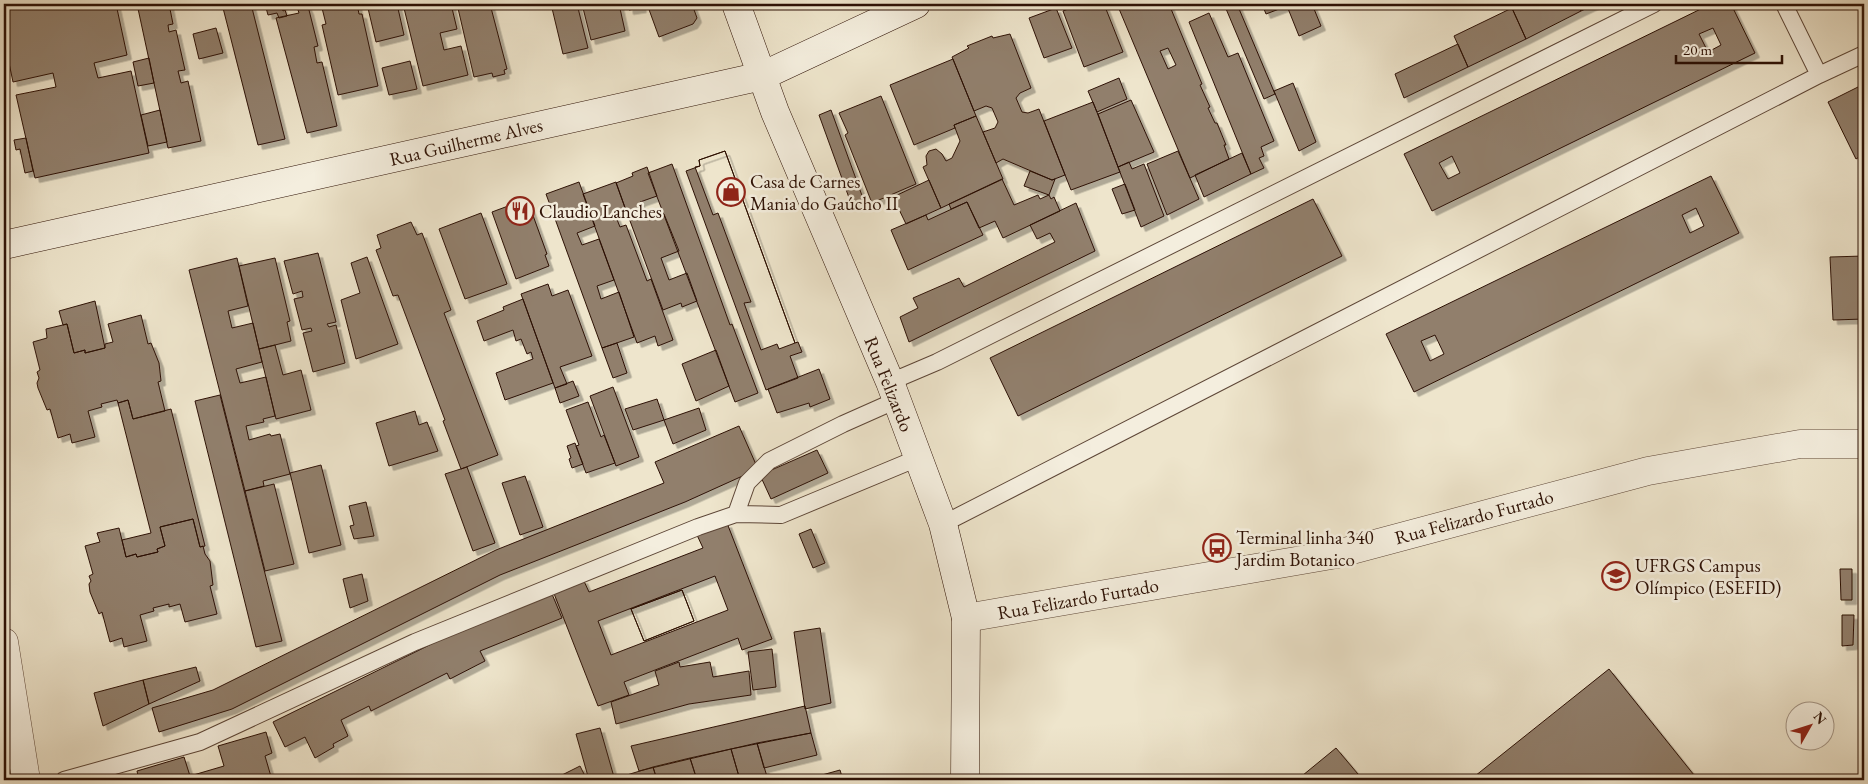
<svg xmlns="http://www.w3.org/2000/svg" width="1868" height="784" viewBox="0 0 1868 784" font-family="'EB Garamond',serif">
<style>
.building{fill:#917f6c;stroke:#2d1105;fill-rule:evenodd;filter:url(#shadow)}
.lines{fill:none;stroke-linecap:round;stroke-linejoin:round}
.lane-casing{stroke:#5d4637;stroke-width:18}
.street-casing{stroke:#5d4637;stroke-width:29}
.secondary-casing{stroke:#2d1105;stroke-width:29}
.lane{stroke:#f4eede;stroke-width:16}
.street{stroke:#f4eede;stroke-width:28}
.secondary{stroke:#f4eede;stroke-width:28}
.labels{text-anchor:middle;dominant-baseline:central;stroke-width:5;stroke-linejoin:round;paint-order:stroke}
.street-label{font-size:19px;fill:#2d1105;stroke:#f4eede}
.poi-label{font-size:19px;fill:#2d1105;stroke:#f4eede;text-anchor:start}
</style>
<defs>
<filter id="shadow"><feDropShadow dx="4.5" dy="4.5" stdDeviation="0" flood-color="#0004"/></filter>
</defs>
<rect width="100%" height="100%" fill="#eee5cc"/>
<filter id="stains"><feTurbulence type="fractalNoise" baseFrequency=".004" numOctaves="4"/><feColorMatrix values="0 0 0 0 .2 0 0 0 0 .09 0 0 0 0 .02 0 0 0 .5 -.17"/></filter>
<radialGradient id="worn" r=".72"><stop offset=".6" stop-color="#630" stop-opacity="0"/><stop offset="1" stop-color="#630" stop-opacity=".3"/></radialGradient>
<path class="building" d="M4,4H116L127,55L94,63L98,78L131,71L149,153L35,178L16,95L56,87L53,73L13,82L4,39Z
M137,4H169L173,24L168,25L169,32L176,30L185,70L178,71L181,83L188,81L201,141L168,148Z
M222,4H251L285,139L258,145Z
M265,4H281L283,11L285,10L287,16L279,18L277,13L268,15Z
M296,4H306L309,10L318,46L314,47L317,63L322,62L337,126L307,133L276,18L299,13Z
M338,4H357L359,14H362L378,86L338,95L322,25L326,24L322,8Z
M367,4H397L404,35L376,42Z
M403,4H420L421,6L428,4H451L457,29L440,33L444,50L461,46L468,75L423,86Z
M457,4H490L507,69L504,70L505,74L493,77L492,73L474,77Z
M551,4H577L588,48L563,54Z
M582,4H619L625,31L591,40Z
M628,4H641L642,8L629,10Z
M647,4H692L697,18L693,24L659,37Z
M1081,4H1104L1123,52L1084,67L1063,11Z
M1117,4H1169L1202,84L1200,85L1210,107L1208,108L1215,123H1217L1226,145H1224L1229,159L1190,178ZM1168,48L1176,65L1168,69L1160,51Z
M1224,4H1237L1275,94L1264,99Z
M1262,4H1312L1321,26L1299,36L1287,6L1266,14Z
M1510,4H1578L1581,11L1526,39Z
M1578,4H1596L1581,11Z
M1711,4H1731L1755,53L1432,211L1404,154ZM1713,28L1721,45L1708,52L1699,34ZM1452,156L1460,173L1448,179L1439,163Z
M1056,8L1072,48L1044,58L1029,18Z
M1512,8L1526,39L1468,67L1454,36Z
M1209,13L1228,57L1238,53L1274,141L1261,147L1264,156L1259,158L1264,168L1251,174L1189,22Z
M216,28L223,53L199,59L193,34Z
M1010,34L1031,88L1020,93L1016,98L1022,112L1028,113L1039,109L1065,175L1052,180L1003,159L996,163L983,132L995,128L998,122L992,108L986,106L974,111L952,57L969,48L967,46L992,36L993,38Z
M1458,44L1468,67L1404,98L1395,74Z
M149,58L154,83L138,86L133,62Z
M953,59L976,116L954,125L955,128L914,145L890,85Z
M410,61L417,89L389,95L382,68Z
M1119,78L1127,99L1097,112L1088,91Z
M1293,83L1316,142L1299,151L1274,91Z
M1864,84V154L1856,159L1828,102Z
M881,96L916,184L872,203L845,135L848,133L839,113Z
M1131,100L1154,152L1118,167L1098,114Z
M1093,102L1120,172L1071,190L1044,121Z
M160,110L167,142L148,146L141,115Z
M831,110L864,201L852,206L819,115Z
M976,116L1003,179L941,208L923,167L927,165L926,156L929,151L936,149L942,154L946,161L952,158L960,141L954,125Z
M26,138L33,171L25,173L20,149L16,150L14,140Z
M725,151L795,343L798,342L802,352L790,356L798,378L766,390L686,171L700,166L699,160Z
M725,151L795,343L779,349L777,344L761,350L744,303L751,302L718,213L713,215L695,167L700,166L699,160Z
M1178,151L1199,199L1167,215L1147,164Z
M1242,153L1251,174L1204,197L1195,175Z
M1129,162L1132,169L1144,164L1164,216L1141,227L1118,167Z
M672,164L730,325L732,324L758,393L735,402L648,173Z
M647,167L657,196L640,202L647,220L664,214L679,251L661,258L669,280L687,273L697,301L682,307L681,303L663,310L616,183L633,176L632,173Z
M1030,171L1052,180L1055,179L1049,195L1024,186Z
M1711,176L1739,233L1414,392L1386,334ZM1696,208L1704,226L1690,233L1682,215ZM1435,335L1444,354L1430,361L1421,341Z
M1002,179L1014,205L1038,195L1040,199L1049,195L1051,199L1054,197L1060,211L1003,238L995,221L979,228L967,202L951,209L949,204Z
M929,180L941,208L906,224L893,197Z
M579,182L595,226L577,233L582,245L599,239L614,280L597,286L601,299L619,292L634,337L602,348L546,194Z
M616,182L625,208L614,212L620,227L626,225L647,281L651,279L673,340L658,346L655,336L637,343L583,194Z
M1125,184L1135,210L1122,214L1112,189Z
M527,199L547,254L545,255L549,266L516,279L492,212Z
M1313,199L1342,256L1018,416L990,358Z
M967,202L983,235L908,270L891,230L926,215L928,220Z
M1076,203L1095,251L909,342L900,317L918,308L913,298L959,278L964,287L1055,242L1050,233L1037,239L1030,225Z
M481,213L507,284L465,299L439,229Z
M411,222L417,235L422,233L451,310L444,313L498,455L461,469L443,421L445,420L398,295L393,296L376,250L381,248L377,235Z
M318,253L336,322L327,324L329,327L336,325L345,363L313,372L303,333L312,331L311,328L302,330L294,299L303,297L302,291L293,294L284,261Z
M1864,256V319L1833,320L1830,257Z
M367,257L398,344L356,359L341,300L360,293L351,263Z
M237,258L248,306L228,311L232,328L253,323L262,362L236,369L240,383L266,377L275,416L263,419L264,422L246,426L249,440L270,434L271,436L280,434L290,474L263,481L264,486L245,491L189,270Z
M275,258L290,321L287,322L291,341L259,349L239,266Z
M548,284L552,296L568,290L592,356L560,367L567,384L555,388L521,294Z
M523,299L553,383L505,400L496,373L533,359L531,352L527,354L521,339L516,341L513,330L484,341L477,321L504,310L503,307Z
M95,301L105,348L85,353V350L74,353L67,324L63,325L59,311Z
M141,315L148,344L151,343L159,363L161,381L158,382L165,411L133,419L128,400L118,403L117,400L101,404L102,407L88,411L95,437L72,443L70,434L58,438L50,409L47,410L38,388L37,383L39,378L37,372L40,370L33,342L47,338L46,329L67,324L74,353L85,350V353L105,348V344L113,342L108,324Z
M617,343L627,373L613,378L602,348Z
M275,345L283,375L301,370L311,410L276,419L259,349Z
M716,350L729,386L696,401L682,364Z
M819,369L830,399L810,407L809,403L777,413L768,389Z
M573,381L579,396L560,403L555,388Z
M613,387L639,457L616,466L590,396Z
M220,395L282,641L256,647L195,401Z
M657,399L664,420L633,430L625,409Z
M128,400L133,419L171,409L205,546L200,547L193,519L160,527L165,546L157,549L158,552L137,557L136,554L126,557L122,540L151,533L118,403Z
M588,402L601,437L604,435L615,463L586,473L576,446L579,445L566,410Z
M699,408L706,430L673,444L664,420Z
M415,411L419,425L427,422L438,451L389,466L376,423Z
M739,426L758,469L685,502L500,575L232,709L159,732L152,708L213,690L496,550L664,483L655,462Z
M575,443L583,464L572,468L569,459L571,458L567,446Z
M817,450L828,473L771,499L760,475Z
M321,465L341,545L309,553L290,473Z
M467,467L495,543L473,551L445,474Z
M525,476L543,527L520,535L502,483Z
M274,484L294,564L265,571L245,491Z
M366,502L374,536L354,539L350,526L354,525L349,506Z
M193,519L200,547L203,546L205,554L210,561L213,585L210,586L217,614L185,622L180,604L169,607V604L153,608L154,611L140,615L147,641L124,647L122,638L110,642L102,612L99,614L90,592L89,584L91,581L89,576L93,574L85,546L100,542L97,533L119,528L126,557L136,554L137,557L158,552L157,549L165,546L160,527Z
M727,523L772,639L742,650L738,638L624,682L629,695L598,706L553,591L583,579L589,592L703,548L697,535ZM682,590L694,621L644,641L631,609Z
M811,529L825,563L813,568L799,534Z
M1840,569H1852V600H1841Z
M362,574L368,601L350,608L343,579Z
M715,576L728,610L611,655L598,621ZM682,590L694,621L644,641L631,609Z
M552,594L562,618L480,651L485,661L450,679L447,673L371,711L369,706L341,720L348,736L333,744L334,747L315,758L305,737L285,747L273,722L460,630Z
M1842,615H1854L1853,645L1842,646Z
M820,628L831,703L805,709L794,632Z
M772,649L776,687L753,690L748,652Z
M679,662L680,667L710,662L713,677L749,671L751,695L689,704L616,724L611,702L659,685L655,671Z
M196,667L200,681L149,704L143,680Z
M1609,669L1694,775L1687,780H1470Z
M143,680L149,704L103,726L94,693Z
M805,706L811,733L731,749L639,771L631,746Z
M600,728L614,777L601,780H589L576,734Z
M266,732L272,753L265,756L272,780H139L137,771L184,757L190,776L224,766L218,746Z
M811,733L817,755L764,768L757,743Z
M757,743L768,780H740L731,749Z
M1336,748L1363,780H1297Z
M731,749L740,780H697L690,758Z
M690,758L697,780H657L653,767Z
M580,766L587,780H552Z
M653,767L657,780H612L617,778Z
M840,770L843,780H804Z"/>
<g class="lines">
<defs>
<path id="lane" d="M1819,75L1864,54
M890,382L937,362L1654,4
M736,514L747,483L769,461L843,424L897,400
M943,524L1819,75L1784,4
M64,780L200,742L415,642L698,527L736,514L781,515L918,458"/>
<path id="street" d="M966,618L1337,554L1648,471L1800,444H1864
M4,642L26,780"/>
<path id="secondary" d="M736,4L775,112L890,382L943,524L966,618L965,780
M4,245L762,76L916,4"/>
</defs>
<use href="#lane" class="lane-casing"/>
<use href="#street" class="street-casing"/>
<use href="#secondary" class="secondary-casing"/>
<use href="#lane" class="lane"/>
<use href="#street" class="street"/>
<use href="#secondary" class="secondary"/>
</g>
<defs>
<symbol id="shop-ring" viewBox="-11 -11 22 22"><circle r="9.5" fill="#f4eede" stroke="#8f2418" stroke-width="1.5"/><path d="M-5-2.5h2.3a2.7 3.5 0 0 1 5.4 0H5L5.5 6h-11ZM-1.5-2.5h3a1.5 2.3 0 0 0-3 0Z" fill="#8f2418"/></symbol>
<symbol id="restaurant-ring" viewBox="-11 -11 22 22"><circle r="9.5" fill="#f4eede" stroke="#8f2418" stroke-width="1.5"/><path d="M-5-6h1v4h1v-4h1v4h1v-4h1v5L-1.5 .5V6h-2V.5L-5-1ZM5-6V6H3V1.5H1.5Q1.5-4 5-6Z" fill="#8f2418"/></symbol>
<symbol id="bus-ring" viewBox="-11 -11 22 22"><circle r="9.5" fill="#f4eede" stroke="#8f2418" stroke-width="1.5"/><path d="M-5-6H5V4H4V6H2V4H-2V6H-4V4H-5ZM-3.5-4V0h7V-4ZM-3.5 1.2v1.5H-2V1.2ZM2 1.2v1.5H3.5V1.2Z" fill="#8f2418"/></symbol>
<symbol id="university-ring" viewBox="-11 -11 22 22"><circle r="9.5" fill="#f4eede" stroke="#8f2418" stroke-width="1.5"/><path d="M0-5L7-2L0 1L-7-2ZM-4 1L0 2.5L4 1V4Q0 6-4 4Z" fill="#8f2418"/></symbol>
</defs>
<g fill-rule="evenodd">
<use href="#shop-ring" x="715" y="176" width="32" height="32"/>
<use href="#restaurant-ring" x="504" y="195" width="32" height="32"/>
<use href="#bus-ring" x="1201" y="532" width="32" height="32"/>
<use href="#university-ring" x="1600" y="560" width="32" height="32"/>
</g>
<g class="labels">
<g class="street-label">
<text transform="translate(466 142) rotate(-13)">Rua Guilherme Alves</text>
<text transform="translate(889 384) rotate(68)">Rua Felizardo</text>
<text transform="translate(1474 517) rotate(-15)">Rua Felizardo Furtado</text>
<text transform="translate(1078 599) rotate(-10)">Rua Felizardo Furtado</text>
</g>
<g class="poi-label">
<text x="750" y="181">Casa de Carnes<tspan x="750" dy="22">Mania do Gaúcho II</tspan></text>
<text x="539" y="211">Claudio Lanches</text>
<text x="1236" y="537">Terminal linha 340<tspan x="1236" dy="22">Jardim Botanico</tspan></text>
<text x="1635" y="565">UFRGS Campus<tspan x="1635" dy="22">Olímpico (ESEFID)</tspan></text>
</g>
</g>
<rect width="1868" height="784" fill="none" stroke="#eee5cc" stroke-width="20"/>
<rect x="5" y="5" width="1858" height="774" fill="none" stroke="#2d1105" stroke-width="2.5"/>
<rect x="10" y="10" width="1848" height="764" fill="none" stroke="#2d1105"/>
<g transform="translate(1810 726) rotate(51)"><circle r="24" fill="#f4eede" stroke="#a49687"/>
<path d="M0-4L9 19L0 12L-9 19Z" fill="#8f2418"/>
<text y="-8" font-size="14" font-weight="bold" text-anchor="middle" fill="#2d1105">N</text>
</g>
<path d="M1676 55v8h106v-8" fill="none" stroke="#2d1105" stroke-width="2.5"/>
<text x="1683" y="55" font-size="15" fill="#2d1105" stroke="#f4eede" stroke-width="4" paint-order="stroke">20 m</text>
<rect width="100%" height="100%" filter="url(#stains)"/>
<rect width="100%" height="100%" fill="url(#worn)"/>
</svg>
